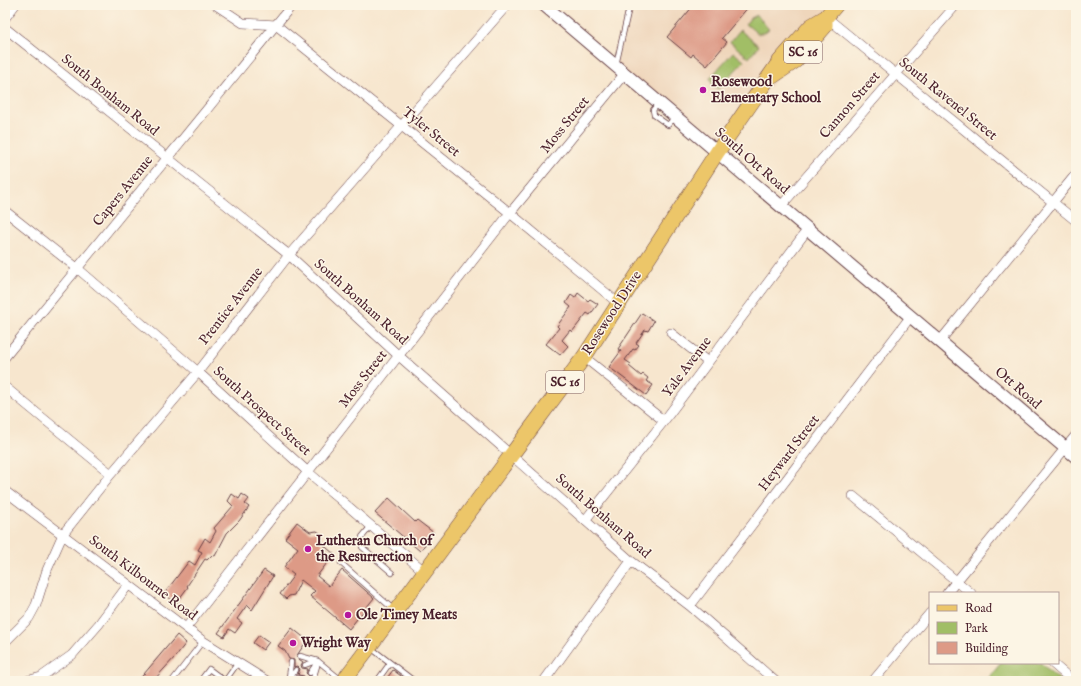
<svg xmlns="http://www.w3.org/2000/svg" width="1081" height="686" viewBox="0 0 1081 686" font-family="'IM FELL English',serif">
<style>
.built{fill:#efd6bb}
.green{fill:#a1be66;stroke:#766e48}
.building{fill:#dd9a86}
.lines{fill:none;stroke-linecap:round;stroke-linejoin:round}
.service-casing{stroke:#643d43;stroke-width:6}
.minor-casing{stroke:#643d43;stroke-width:10}
.tertiary-casing{stroke:#643d43;stroke-width:14}
.primary-casing{stroke:#643d43;stroke-width:16}
.service{stroke:#fff;stroke-width:4.5}
.minor{stroke:#fff;stroke-width:9}
.tertiary{stroke:#fff;stroke-width:12}
.primary{stroke:#ecc669;stroke-width:15}
.poi-dot{fill:#b5179e;stroke:#fcf5e5;stroke-width:1.5}
.labels{text-anchor:middle;dominant-baseline:central;stroke-width:3;stroke-linejoin:round;paint-order:stroke}
.shield{fill:#fcf5e5;stroke:#7f5f63;stroke-width:1}
.shield-label{font-size:13px;font-weight:bold;fill:#4a1f2b}
.poi-label{font-size:14px;font-weight:bold;fill:#4a1f2b;stroke:#fcf5e5;text-anchor:start}
.street-label{font-size:14px;fill:#4a1f2b;stroke:#fcf5e5}
</style>
<rect width="100%" height="100%" fill="#fcf5e5"/>
<filter id="ink" filterUnits="userSpaceOnUse"><feTurbulence type="fractalNoise" baseFrequency=".025" numOctaves="2"/><feDisplacementMap in="SourceGraphic" scale="8" xChannelSelector="R" yChannelSelector="G"/><feConvolveMatrix kernelMatrix="1 2 1 2 8 2 1 2 1" color-interpolation-filters="sRGB"/></filter>
<filter id="wash" filterUnits="userSpaceOnUse"><feTurbulence type="fractalNoise" baseFrequency=".012" numOctaves="4" result="noise"/><feDisplacementMap in="SourceGraphic" scale="16" xChannelSelector="R" yChannelSelector="G"/><feGaussianBlur stdDeviation="0.9" result="paint"/><feColorMatrix in="noise" values="0 0 0 0 0 0 0 0 0 0 0 0 0 0 0 0 0 1.4 0 .05"/><feComposite in="paint" operator="in"/></filter>
<g filter="url(#wash)">
<rect width="100%" height="100%" fill="#f7e6ce"/>
<path class="built" d="M633,5H836L718,151L616,66L628,12Z"/>
<path class="green" d="M756,15C762,19 764,25 769,29L765,32L758,34L746,24L750,18Z
M740,30L759,46L749,58L730,42Z
M733,52L744,61L718,89L712,85L710,78Z
M1001,663H1041L1061,681H986Z"/>
<g id="blocks">
<path class="building" d="M694,5H750L722,38L727,42L707,66L693,54L691,57L667,37Z
M578,293L588,301L590,299L598,304L590,315L587,313L572,332L570,330L562,340L568,346L560,355L546,344L559,328L557,326L571,307L566,303L571,295L575,298Z
M642,313L654,321L648,331L645,330L636,343L639,345L635,350L633,349L625,360L631,364L629,366L641,376L643,374L648,378L646,381L653,385L646,395L609,367L621,351L618,349Z
M232,494L239,499L242,494L249,499L245,504L249,507L239,521L227,533L215,556L212,555L207,560L205,559L187,586L188,587L176,603L164,594L189,561L195,565L202,552L198,550L205,538L210,542L216,531L214,528L233,506L228,501Z
M389,498L415,522L417,520L434,533L420,551L375,513Z
M297,522L310,532L317,531L321,534L320,542L334,554L317,576L329,586L342,570L374,598L349,629L310,596L315,591L301,580L294,595L289,596L286,599L280,594L294,575L284,567L298,548L285,538Z
M264,570L273,576L252,610L247,605L237,619L242,623L235,633L229,629L224,637L218,633Z
M292,628L307,640L296,657L303,662L301,665L302,668L308,669L306,673L310,677V681H304V676L298,675L300,669L297,666L294,667V660L289,659L285,651L278,646Z
M177,635L186,643L175,657L153,681H138Z
M259,635L269,642L263,650L253,643Z
M393,670L401,676L408,681H385Z"/>
</g>
</g>
<g filter="url(#ink)">
<use href="#blocks" fill-opacity="0" stroke="#643d43" stroke-width="1"/>
<g class="lines">
<defs>
<path id="service" d="M616,65L628,12L633,5
M658,104L653,110L654,115L668,125L675,117
M371,526L362,537V547L392,573
M341,563L394,610
M371,648L414,681
M300,656L318,661
M305,665L316,661
M310,673L318,661L340,679
M289,677L291,662
M289,677L301,679
M313,679L317,666
M172,681L203,641
M200,681L209,669L225,681
M225,681L237,664
M287,681L296,670
M377,681L390,663"/>
<path id="minor" d="M216,5L243,23L276,25L510,213L618,303
M826,17L1076,221
M5,18L15,5
M5,28L289,255L399,356L631,561L690,606L775,681
M781,206L956,5
M5,211L77,268L198,372L308,472L425,572
M671,333L708,362
M940,341L1076,174
M5,357L292,5
M584,357L664,421
M5,387L111,474
M5,491L203,641L267,681
M853,496L971,593
M586,519L664,421L808,229
M947,593L1076,435
M690,606L911,316
M186,628L510,213L625,73
M5,642L29,618L36,605L47,570L63,534L111,474L198,372L289,255L507,5
M1052,663L1073,681
M26,681L41,677L72,655L99,624L128,585
M544,681L631,561
M873,681L930,613"/>
<path id="tertiary" d="M544,5L1076,457"/>
<path id="primary" d="M773,76L795,61L825,26V21
M346,681L347,676L369,647L584,357L718,151L780,61L811,26L826,17L836,5"/>
</defs>
<use href="#service" class="service-casing"/>
<use href="#minor" class="minor-casing"/>
<use href="#tertiary" class="tertiary-casing"/>
<use href="#primary" class="primary-casing"/>
<use href="#service" class="service"/>
<use href="#minor" class="minor"/>
<use href="#tertiary" class="tertiary"/>
<use href="#primary" class="primary"/>
</g>
</g>
<g class="poi-dot">
<circle cx="703" cy="90" r="4"/>
<circle cx="308" cy="549" r="4"/>
<circle cx="348" cy="615" r="4"/>
<circle cx="293" cy="643" r="4"/>
</g>
<g class="labels">
<g class="shield">
<rect x="784" y="41" width="38" height="22" rx="3"/>
<rect x="546" y="371" width="38" height="22" rx="3"/>
</g>
<g class="shield-label">
<text x="803" y="52">SC 16</text>
<text x="565" y="382">SC 16</text>
</g>
<g class="poi-label">
<text x="711" y="82">Rosewood<tspan x="711" dy="16">Elementary School</tspan></text>
<text x="316" y="541">Lutheran Church of<tspan x="316" dy="16">the Resurrection</tspan></text>
<text x="356" y="615">Ole Timey Meats</text>
<text x="301" y="643">Wright Way</text>
</g>
<g class="street-label">
<text transform="translate(110 95) rotate(39)">South Bonham Road</text>
<text transform="translate(948 99) rotate(39)">South Ravenel Street</text>
<text transform="translate(850 105) rotate(-49)">Cannon Street</text>
<text transform="translate(565 125) rotate(-51)">Moss Street</text>
<text transform="translate(431 132) rotate(39)">Tyler Street</text>
<text transform="translate(752 161) rotate(41)">South Ott Road</text>
<text transform="translate(123 191) rotate(-51)">Capers Avenue</text>
<text transform="translate(361 302) rotate(42)">South Bonham Road</text>
<text transform="translate(231 306) rotate(-52)">Prentice Avenue</text>
<text transform="translate(612 313) rotate(-57)">Rosewood Drive</text>
<text transform="translate(687 367) rotate(-53)">Yale Avenue</text>
<text transform="translate(363 379) rotate(-52)">Moss Street</text>
<text transform="translate(1018 388) rotate(41)">Ott Road</text>
<text transform="translate(262 411) rotate(42)">South Prospect Street</text>
<text transform="translate(789 453) rotate(-53)">Heyward Street</text>
<text transform="translate(603 516) rotate(41)">South Bonham Road</text>
<text transform="translate(143 578) rotate(37)">South Kilbourne Road</text>
</g>
</g>
<rect width="1081" height="686" fill="none" stroke="#fcf5e5" stroke-width="20"/>
<rect x="929" y="592" width="130" height="72" fill="#fcf5e5" stroke="#b59f9b"/>
<rect x="937" y="605" width="20" height="6" fill="#ecc669" stroke="#b59f9b"/>
<text x="965" y="612" font-size="12" fill="#4a1f2b">Road</text>
<rect x="937" y="622" width="20" height="12" fill="#a1be66" stroke="#b59f9b"/>
<text x="965" y="632" font-size="12" fill="#4a1f2b">Park</text>
<rect x="937" y="642" width="20" height="12" fill="#dd9a86" stroke="#b59f9b"/>
<text x="965" y="652" font-size="12" fill="#4a1f2b">Building</text>
</svg>
